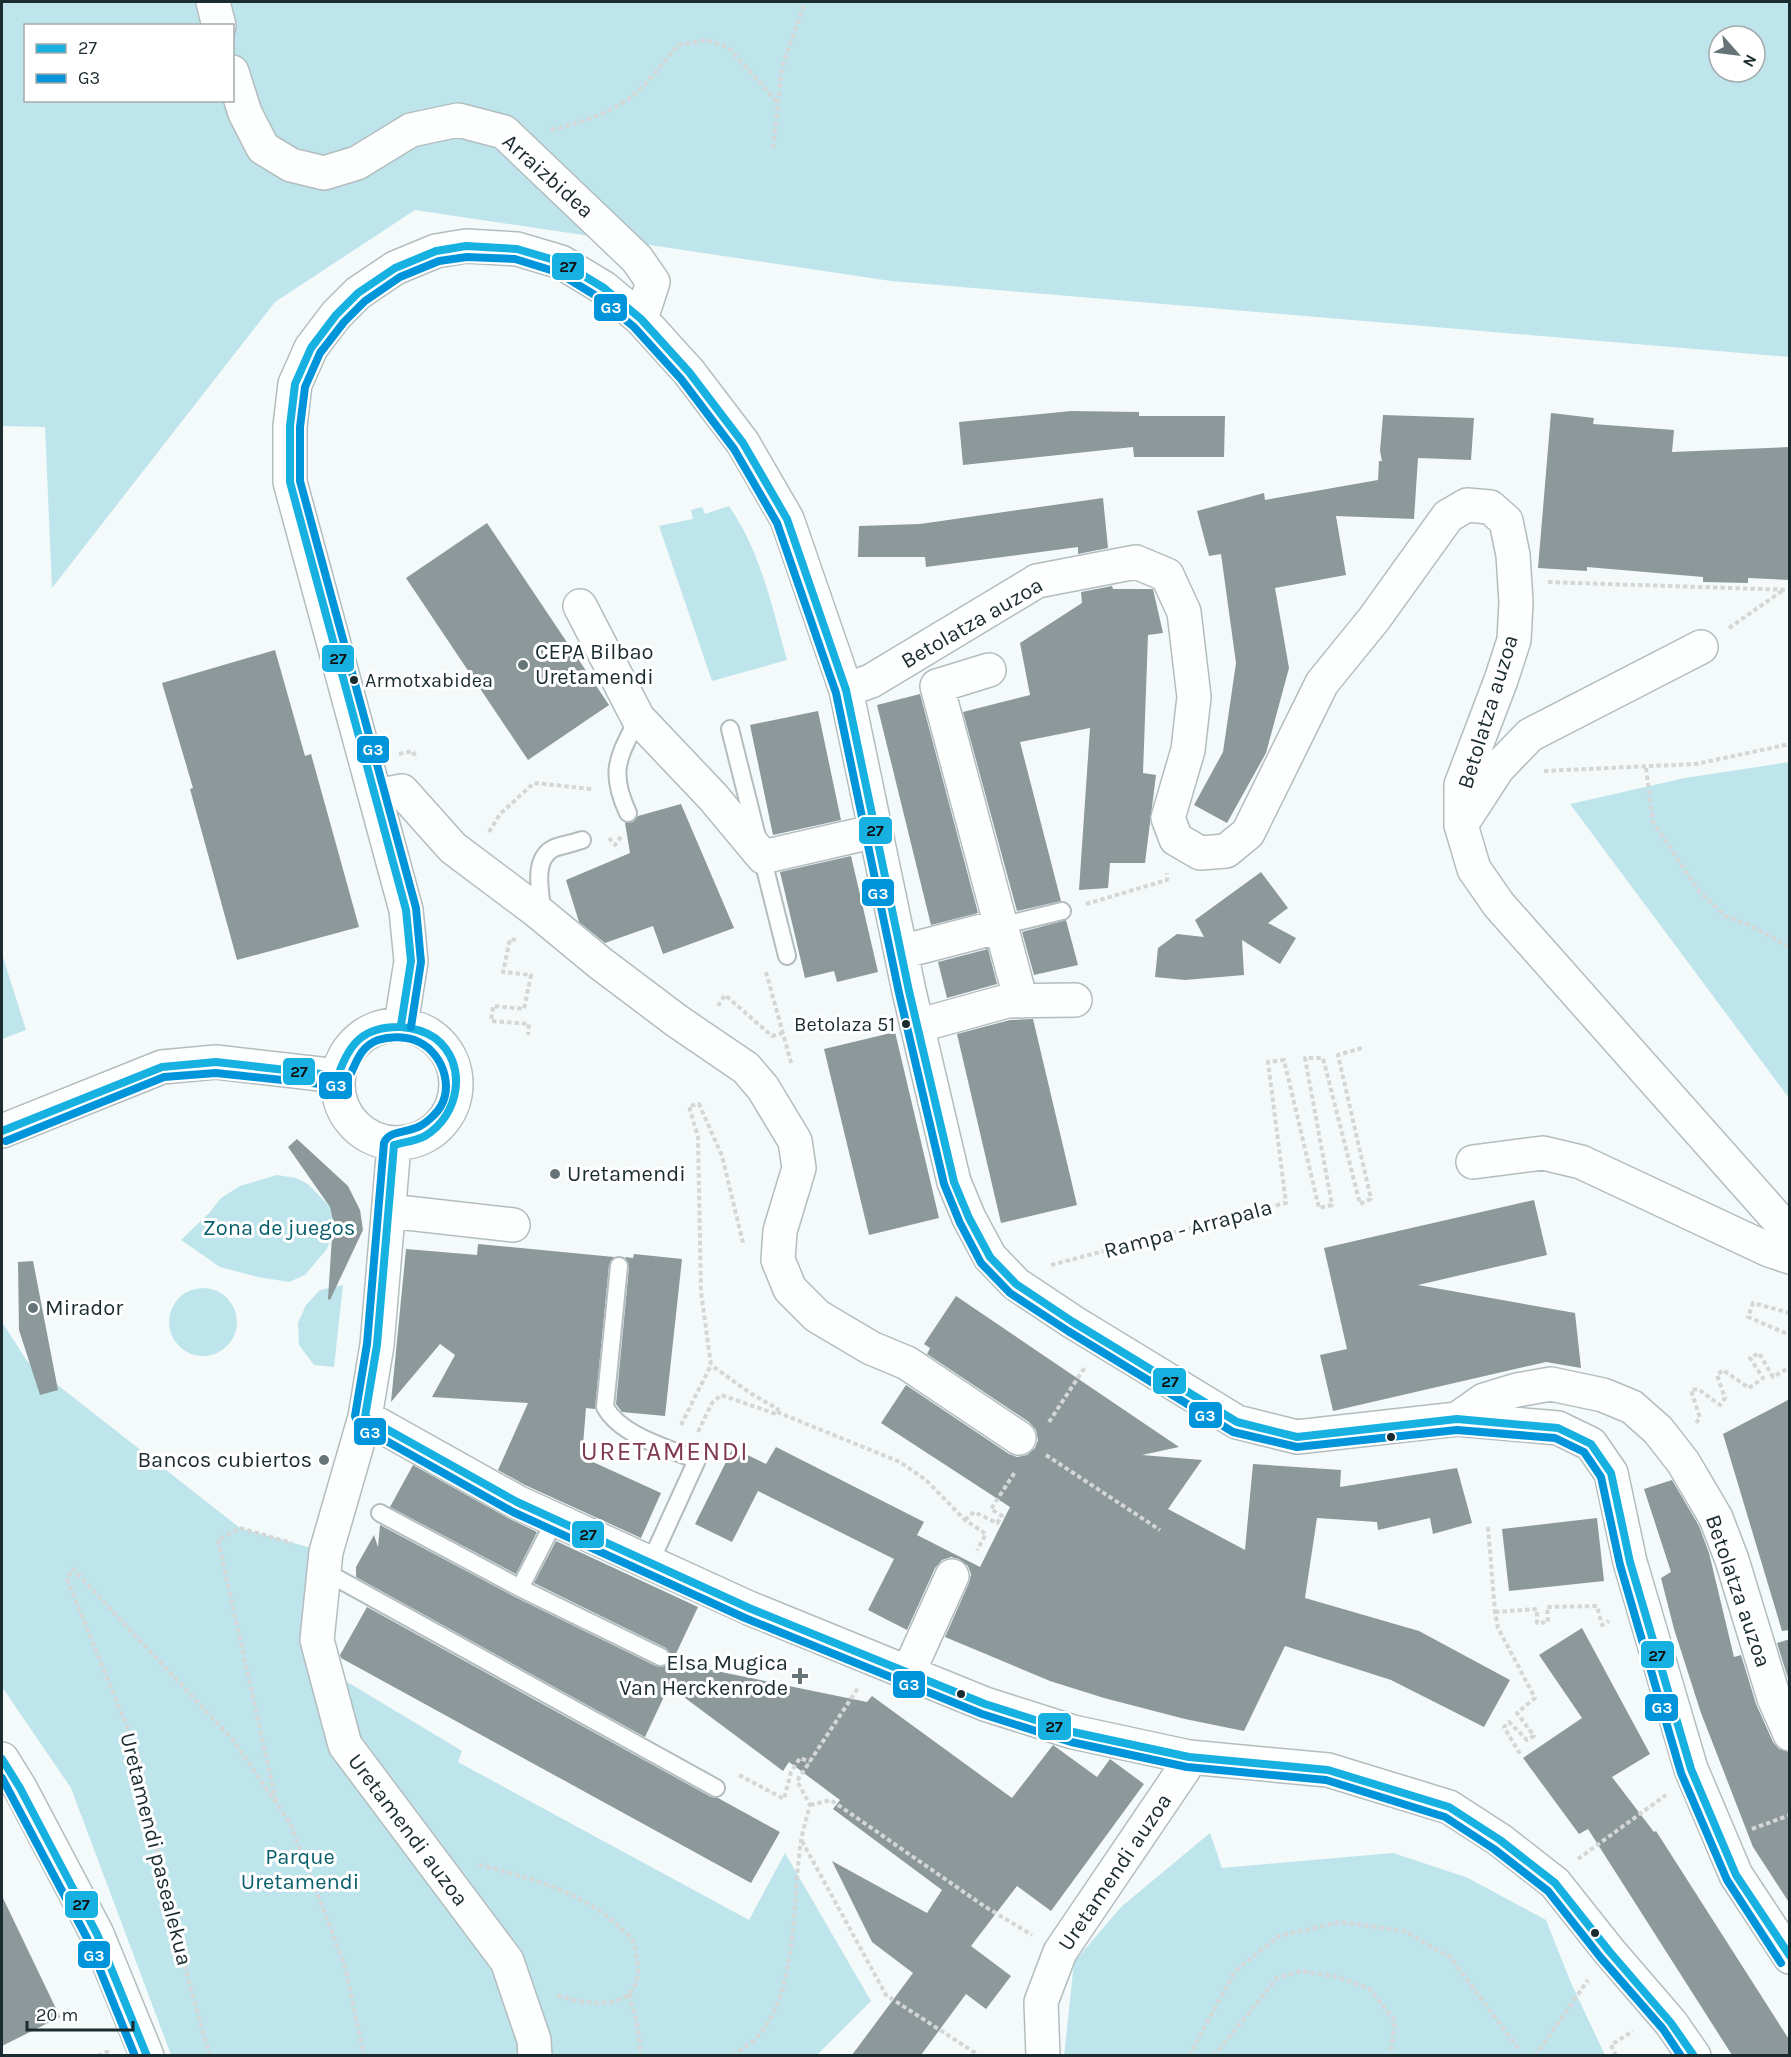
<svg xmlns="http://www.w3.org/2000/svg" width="1791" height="2057" viewBox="0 0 1791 2057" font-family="Karla,sans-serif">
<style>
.green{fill:#bee5ec;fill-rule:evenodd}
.building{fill:#8c989a}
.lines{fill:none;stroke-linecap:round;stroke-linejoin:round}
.lane-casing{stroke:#b3bdbf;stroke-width:20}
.street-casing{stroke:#b3bdbf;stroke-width:36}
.path{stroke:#d5d7d7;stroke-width:4;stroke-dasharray:4.5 3;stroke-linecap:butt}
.lane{stroke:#fdfefe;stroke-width:16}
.street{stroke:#fdfefe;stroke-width:33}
.bus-1-casing{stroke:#fff;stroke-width:12}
.bus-2-casing{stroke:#fff;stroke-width:12}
.bus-1{stroke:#16b1e0;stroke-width:8}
.bus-2{stroke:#0095da;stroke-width:8}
.poi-dot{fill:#667477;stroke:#fff;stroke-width:2}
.bus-dot{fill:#1a2c30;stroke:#fff;stroke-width:2}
.labels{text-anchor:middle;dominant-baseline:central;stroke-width:6;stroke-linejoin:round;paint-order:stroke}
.bus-label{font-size:20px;fill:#1a2c30;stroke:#fff;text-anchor:start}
.street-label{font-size:22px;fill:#1a2c30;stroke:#fff}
.poi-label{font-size:22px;fill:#1a2c30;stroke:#fff;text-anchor:start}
.park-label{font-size:22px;fill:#09606c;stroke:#fff}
.quarter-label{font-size:26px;letter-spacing:1.5px;fill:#7f3952;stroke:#fff}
.line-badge{stroke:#fff;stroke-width:2}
.badge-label{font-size:16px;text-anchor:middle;font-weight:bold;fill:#fff}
.pale-badge-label{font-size:16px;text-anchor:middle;font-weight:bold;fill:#111}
</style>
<rect width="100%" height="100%" fill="#f4f9fa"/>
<path class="green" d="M2,2H1789V357L891,281L415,210L275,302L52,588L45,427L2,426ZM26,26H232V100H26ZM1719,36H1755V72H1719Z
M729,506C761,552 772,607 787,660L712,681L659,526L693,519L691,510L702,507L705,514Z
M1789,762H1790L1789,1098L1570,804L1685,778Z
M2,954L26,1030L2,1039Z
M277,1175L296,1178L308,1184L330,1207L333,1221L332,1235L327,1249L305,1275L289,1282L258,1277L220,1267L181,1240L210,1212L221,1198L240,1186Z
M343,1285L334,1367L314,1365L299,1345L298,1323L306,1305L320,1290Z
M169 1322a34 34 0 1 1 68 0a34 34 0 1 1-68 0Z
M2,1322L27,1361L240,1528L326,1552L324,1668L462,1751L458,1762L749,1920L785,1853L871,2001L817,2055H171L71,1788L2,1687Z
M1210,1833L1222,1868L1393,1853L1466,1877L1546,1920L1571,1983L1605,2055L1064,2056L1074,1962L1121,1907Z"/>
<path class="building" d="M1071,411L1139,412V416H1225L1224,457H1134L1133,447L963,465L959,422Z
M1551,413L1594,418L1593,424L1674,430L1672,452L1790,447V580L1748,578V583L1703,582V577L1587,567V571L1538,568Z
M1383,415L1474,418L1471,460L1418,458L1414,519L1336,516L1346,575L1275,588L1289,668L1266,753L1227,823L1194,805L1223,752L1236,663L1221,554L1209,556L1197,511L1264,493L1265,500L1378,480L1379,461H1382L1380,451Z
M1103,498L1108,548L1078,554V547L926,567L925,557H858L859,526L920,524Z
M487,523L609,705L528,760L406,578Z
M1112,586L1113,589H1153L1163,633L1148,635L1143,773L1156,775L1145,863H1110L1108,888L1079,890L1090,728L1020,742L1061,901L1017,911L963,712L1030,695L1020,643L1082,603L1081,592Z
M275,650L305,756L311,754L359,927L237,960L190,789L193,788L162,683Z
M920,694L978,913L931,925L877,705Z
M818,711L841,820L773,835L750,725Z
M681,804L734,928L663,954L653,926L605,943L579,922L566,880L630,853L625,823L633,822L638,816Z
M851,856L878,972L837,982L834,971L805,978L780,872Z
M1261,872L1288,908L1268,923L1296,938L1280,964L1242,940L1244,975L1185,980L1155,977L1158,948L1177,934L1204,937L1195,920Z
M1066,920L1078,965L1034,975L1022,932Z
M988,949L997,984L947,998L938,962Z
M1033,1019L1077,1205L1001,1223L957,1034L1010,1020Z
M895,1032L939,1218L869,1235L824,1049Z
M297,1139L348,1186L360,1210L363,1230L330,1300L328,1299L333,1221L330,1207L288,1147Z
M1534,1200L1547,1255L1418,1285L1575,1313L1581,1368L1546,1362L1333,1411L1320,1355L1347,1349L1324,1248Z
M478,1244L614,1257L609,1265L595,1409L586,1408L582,1457L661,1493L641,1538L525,1485L498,1470L528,1403L432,1397L455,1355L440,1344L391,1402L406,1249L477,1255Z
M634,1254L682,1259L665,1416L622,1412L616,1404L629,1267L625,1257L633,1258Z
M33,1261L58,1390L40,1395L19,1330L18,1262Z
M956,1296L1179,1447L1142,1455L1202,1460L1168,1509L1245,1550L1253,1464L1341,1470L1340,1487L1457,1468L1472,1523L1433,1534L1430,1518L1378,1530L1377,1522L1317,1518L1305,1598L1419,1631L1510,1680L1484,1727L1391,1680L1285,1646L1244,1731L1185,1719L1104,1698L1050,1681L945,1637L969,1583L971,1574L968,1566L959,1559L951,1557L942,1560L935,1568L907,1630L868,1610L894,1559L758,1491L732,1542L695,1524L733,1448L766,1464L776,1447L924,1522L917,1535L980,1567L1010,1507L881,1423L906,1385L1009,1454L1017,1457L1027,1455L1035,1448L1038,1440L1036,1430L1029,1422L927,1354L930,1348L924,1344Z
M1790,1399V1630L1782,1631L1723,1434Z
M413,1465L508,1518L537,1532L516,1574L390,1507Z
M1672,1480L1699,1526L1709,1553L1734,1657L1741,1655L1756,1704L1773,1742L1779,1749L1790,1752V1904L1753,1847L1701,1713L1674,1629L1661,1578L1671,1572L1644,1489Z
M1597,1518L1604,1581L1509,1591L1502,1529Z
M380,1525L515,1597L656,1666L662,1667L667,1665L671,1656L666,1648L534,1583L556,1541L698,1607L672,1662L867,1702L872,1696L1012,1798L1053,1745L1097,1777L1110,1759L1144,1784L1051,1911L1017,1886L971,1946L1011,1976L986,2009L966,1994L921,2055H852L913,1973L872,1942L832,1861L927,1913L942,1890L833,1809L840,1800L789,1762L783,1771L669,1686L645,1737L356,1577V1567L374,1535L378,1547Z
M367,1607L711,1797L718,1798L780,1832L751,1883L341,1658L340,1655Z
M1582,1628L1650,1754L1612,1777L1654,1832L1656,1831L1790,2041V2055H1732L1588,1829L1579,1834L1523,1758L1582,1718L1539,1655Z
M1790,1639V1685L1777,1643Z
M2,1896L60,2017L2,2046Z"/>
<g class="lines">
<defs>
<path id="lane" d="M730,729L787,956
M628,813C608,770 619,757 638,718
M543,915C541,895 531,859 554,848C563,845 573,843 582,840
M1001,926L1062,911
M619,1266L605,1407C621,1436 668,1448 697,1460L650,1563
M380,1513L520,1588
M555,1520L520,1588L661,1657
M324,1571L716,1788"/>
<path id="street" d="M213,2L219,26
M232,72L245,113L263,148L291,165L324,173L357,163L411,130L458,120L504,132L637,259L653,282L641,319
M580,606L638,718L713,797L763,857L876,831
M989,670L937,686L1021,1001
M846,690L871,681L1037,581L1136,562L1167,575L1184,612L1194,697L1188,750L1168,818L1176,839L1200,853L1226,851L1248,833L1322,683L1374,619L1448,516L1467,505L1490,507L1506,521L1513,555L1516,602L1514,640L1501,680L1461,785V825L1474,869L1499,905L1790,1233
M376,796L402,791L453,848L537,911L600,963L677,1021L746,1068L763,1088L795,1141L799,1168L780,1231L778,1260L790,1289L817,1316L871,1348L907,1363L1019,1438
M1461,825L1498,768L1530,735L1701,647
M901,952L1001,926
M338 1084a59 59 0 1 1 118 0a59 59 0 1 1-118 0Z
M401,1025L411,961L406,910L290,482V426L295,384L311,348L336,315L358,293L395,268L436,251L466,246L517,249L561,262L604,288L641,319L689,372L743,443L787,519L846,690L909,991L954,1182L969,1218L990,1257L1016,1284L1073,1322L1237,1422L1297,1437L1457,1419L1558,1428L1591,1444L1611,1473L1630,1562L1691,1769L1736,1875L1790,1957
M917,1026L1007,1001L1075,1000
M2,1131L162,1067L216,1062L338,1076
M394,1145L377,1345L365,1417L326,1552L317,1640L345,1745L507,1961L534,2040L535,2056
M1473,1162L1543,1153L1581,1162L1769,1250L1790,1257
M389,1211L513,1225
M365,1417L517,1502L749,1608L985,1704L1073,1732L1189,1757L1328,1770L1449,1807L1500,1840L1555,1883L1609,1951L1671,2023L1694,2056
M1457,1419L1484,1400L1517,1390L1551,1384L1603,1395L1632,1407L1658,1430L1683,1462L1716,1518L1732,1560L1774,1698L1790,1734
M908,1673L952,1576
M2,1759L20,1788L97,1934L147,2056
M1043,2056L1041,2002L1060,1952L1184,1769L1189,1757"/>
</defs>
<use href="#lane" class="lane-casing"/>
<use href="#street" class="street-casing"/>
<path class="path" d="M551,130C576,124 602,116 624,102C643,90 664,62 678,45L707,40L728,47L778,103
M773,148L782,67L805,2
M1548,582L1790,590
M1729,628L1782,591
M399,754L413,751L416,759
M1646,768L1653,822L1699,891L1725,916L1747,924L1790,947
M1544,771L1696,764L1790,744
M489,832L500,814L534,783L592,789
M609,838L615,845L621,837
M1086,904L1167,880V873
M516,940L510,939L503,972L531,975L524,1009L493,1006L491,1021L529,1024L528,1035
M766,972L792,1066
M718,1006L725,995L772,1036L782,1033
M1051,1265L1286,1203L1268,1062L1284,1060L1319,1208L1332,1205L1305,1058H1323L1360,1204L1371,1199L1338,1055L1365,1047
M1790,1313L1753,1303L1748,1317L1790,1335
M777,1412L900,1462L926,1480L965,1520L986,1534L977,1550
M1049,1422L1085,1367
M1696,1423L1700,1418L1691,1390L1698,1389L1720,1405L1725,1398L1717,1375L1723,1370L1749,1388L1763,1378L1750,1358L1759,1353L1773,1377L1790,1367
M681,1425L711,1365L701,1292L698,1137L689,1106L699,1104L722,1156L743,1243
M698,1432L712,1403L721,1395L776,1414L778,1409L750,1393L711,1365
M1046,1455L1160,1530
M965,1520L974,1512L997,1523L1002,1516L991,1509L1015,1472
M1488,1527L1495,1612L1498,1628L1535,1698L1517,1713L1534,1736L1527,1740L1509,1722L1504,1727L1520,1754
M1495,1612L1537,1609V1623L1548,1622L1547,1607L1597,1606L1602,1625L1609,1621
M739,1775L784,1799L791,1772L800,1758L810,1762
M276,1801L218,1540L240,1528L292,1543
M810,1805L831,1800L984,1906L1032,1935
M1752,1829L1790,1815
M802,1841L886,1995L980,2056
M1578,1859L1666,1795
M479,1865C527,1877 578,1890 616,1924C620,1928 626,1932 630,1937C636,1945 637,1958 638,1967C640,2015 584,2004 555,1995
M629,1994L637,2023L641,2056
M98,2056L109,2051
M210,2056L190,1986L152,1828L138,1754L67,1579L73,1569L233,1740L290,1823L345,1966L364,2056
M733,2056C741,2049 752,2043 758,2036C799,1990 792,1898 801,1841C803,1829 807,1817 810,1805L797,1781L858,1688
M1189,2056L1235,1971L1279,1936L1340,1922L1404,1931L1450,1957L1518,2048
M1214,2056L1277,1978L1300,1971L1338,1977L1370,1989L1395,2021L1390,2056
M1535,2056L1588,1980
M1616,2056L1611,2045L1633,2031"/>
<use href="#lane" class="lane"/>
<use href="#street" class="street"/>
<defs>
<path id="bus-1" d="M401,1025L411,961L406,910L290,482V426L295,384L311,348L336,315L358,293L395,268L436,251L466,246L517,249L561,262L604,288L641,319L689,372L743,443L787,519L846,690L909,991L954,1182L969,1218L990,1257L1016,1284L1073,1322L1237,1422L1297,1437L1457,1419L1558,1428L1591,1444L1611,1473L1630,1562L1691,1769L1736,1875L1790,1956
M2,1131L162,1067L216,1062L338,1076C349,1043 364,1026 401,1027C413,1028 425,1031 435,1038C469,1064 459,1116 425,1136C416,1141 404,1142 394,1145
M365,1417L517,1502L749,1608L985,1704L1073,1732L1189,1757L1328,1770L1449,1807L1500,1840L1555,1883L1609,1951L1671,2023L1694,2056
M365,1417L377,1345L394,1145
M2,1759L20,1788L97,1934L147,2056"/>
<path id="bus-2" d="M411,1027L421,962L416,908L300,481V427L305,387L320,353L344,322L365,301L400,277L439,261L467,257L515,259L557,272L598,297L634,327L681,379L734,449L777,523L836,693L899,993L944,1184L960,1223L981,1263L1010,1293L1068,1331L1233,1432L1297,1447L1457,1430L1555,1438L1584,1452L1601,1477L1620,1565L1681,1773L1727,1880L1781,1963
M6,1141L164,1077L216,1073L339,1086C355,1082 352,1049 378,1040C390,1036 407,1036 419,1042C444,1054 457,1093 434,1115C430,1119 424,1124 420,1126C408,1133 389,1130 384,1143L367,1344L355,1416L358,1425L513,1512L745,1618L982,1714L1071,1742L1187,1767L1326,1780L1445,1817L1494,1849L1548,1891L1601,1958L1663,2029L1681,2056
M2,1778L87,1938L135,2056"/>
</defs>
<use href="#bus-1" class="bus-1-casing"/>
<use href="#bus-2" class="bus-2-casing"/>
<use href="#bus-1" class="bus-1"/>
<use href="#bus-2" class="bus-2"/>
</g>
<g class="poi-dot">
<circle cx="523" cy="665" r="6"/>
<circle cx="555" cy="1174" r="6"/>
<circle cx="33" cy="1308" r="6"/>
<circle cx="324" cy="1460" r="6"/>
<path d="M797 1667h6v6h6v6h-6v6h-6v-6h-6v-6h6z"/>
</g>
<g class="bus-dot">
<circle cx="354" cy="680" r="5"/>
<circle cx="906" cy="1024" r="5"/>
<circle cx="1391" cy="1437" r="5"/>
<circle cx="961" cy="1694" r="5"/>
<circle cx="1595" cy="1933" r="5"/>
</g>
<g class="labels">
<g class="bus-label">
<text x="365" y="680">Armotxabidea</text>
<text x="895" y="1024" text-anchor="end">Betolaza 51</text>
</g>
<g class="street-label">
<text transform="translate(548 176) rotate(42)">Arraizbidea</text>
<text transform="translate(972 623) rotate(-30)">Betolatza auzoa</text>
<text transform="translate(1488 712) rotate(-73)">Betolatza auzoa</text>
<text transform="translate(1188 1229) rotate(-15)">Rampa - Arrapala</text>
<text transform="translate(1738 1591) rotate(71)">Betolatza auzoa</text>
<text transform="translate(408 1830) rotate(53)">Uretamendi auzoa</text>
<text transform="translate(156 1849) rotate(76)">Uretamendi pasealekua</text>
<text transform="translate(1115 1872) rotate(-56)">Uretamendi auzoa</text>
</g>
<g class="poi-label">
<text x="535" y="652">CEPA Bilbao<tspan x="535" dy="25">Uretamendi</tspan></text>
<text x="567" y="1174">Uretamendi</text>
<text x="45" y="1308">Mirador</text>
<text x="312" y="1460" text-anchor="end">Bancos cubiertos</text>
<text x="788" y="1663" text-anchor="end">Elsa Mugica<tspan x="788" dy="25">Van Herckenrode</tspan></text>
</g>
<g class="park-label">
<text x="279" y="1228">Zona de juegos</text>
<text x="300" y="1857">Parque<tspan x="300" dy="25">Uretamendi</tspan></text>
</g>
<g class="quarter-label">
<text x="665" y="1451">URETAMENDI</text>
</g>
</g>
<g class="line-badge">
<rect x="551" y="252" width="34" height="29" rx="6" fill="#16b1e0"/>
<rect x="593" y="293" width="35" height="29" rx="6" fill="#0095da"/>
<rect x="321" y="644" width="34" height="29" rx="6" fill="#16b1e0"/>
<rect x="356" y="735" width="34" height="29" rx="6" fill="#0095da"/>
<rect x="858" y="816" width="35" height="29" rx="6" fill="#16b1e0"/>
<rect x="861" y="878" width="34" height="29" rx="6" fill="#0095da"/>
<rect x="282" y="1057" width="34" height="29" rx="6" fill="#16b1e0"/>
<rect x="318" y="1071" width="35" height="29" rx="6" fill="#0095da"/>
<rect x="1152" y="1367" width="35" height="28" rx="6" fill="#16b1e0"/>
<rect x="1188" y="1401" width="35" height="28" rx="6" fill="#0095da"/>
<rect x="353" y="1417" width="34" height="29" rx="6" fill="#0095da"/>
<rect x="571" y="1520" width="34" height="29" rx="6" fill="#16b1e0"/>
<rect x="1640" y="1640" width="35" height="29" rx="6" fill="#16b1e0"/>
<rect x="892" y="1670" width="34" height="29" rx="6" fill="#0095da"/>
<rect x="1644" y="1693" width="35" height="29" rx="6" fill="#0095da"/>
<rect x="1037" y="1712" width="35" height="29" rx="6" fill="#16b1e0"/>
<rect x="64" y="1890" width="35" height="29" rx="6" fill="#16b1e0"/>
<rect x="77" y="1940" width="34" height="29" rx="6" fill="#0095da"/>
</g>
<g class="badge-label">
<text x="611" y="313">G3</text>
<text x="373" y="755">G3</text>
<text x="878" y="899">G3</text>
<text x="336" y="1091">G3</text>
<text x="1205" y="1421">G3</text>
<text x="370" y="1438">G3</text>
<text x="909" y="1690">G3</text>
<text x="1662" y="1713">G3</text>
<text x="94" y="1961">G3</text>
</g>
<g class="pale-badge-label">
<text x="568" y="272">27</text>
<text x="338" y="664">27</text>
<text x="875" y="836">27</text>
<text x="299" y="1077">27</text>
<text x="1170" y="1387">27</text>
<text x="588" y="1540">27</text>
<text x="1657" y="1661">27</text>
<text x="1054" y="1732">27</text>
<text x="81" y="1910">27</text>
</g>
<rect width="1791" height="2057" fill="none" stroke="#1a2c30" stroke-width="6"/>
<rect x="24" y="24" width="210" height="78" fill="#ffffff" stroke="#a3abac" stroke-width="1.5"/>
<rect x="36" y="44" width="30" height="9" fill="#16b1e0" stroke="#a3abac" stroke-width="1.5"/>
<text x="78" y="54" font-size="18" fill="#1a2c30">27</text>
<rect x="36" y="74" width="30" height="9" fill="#0095da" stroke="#a3abac" stroke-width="1.5"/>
<text x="78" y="84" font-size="18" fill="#1a2c30">G3</text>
<g transform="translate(1737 54) rotate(118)"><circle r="28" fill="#ffffff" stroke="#a3abac" stroke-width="1.5"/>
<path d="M0-4.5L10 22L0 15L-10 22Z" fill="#667477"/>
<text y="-9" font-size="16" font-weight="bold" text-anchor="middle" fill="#1a2c30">N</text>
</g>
<path d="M27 2021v9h106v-9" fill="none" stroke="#1a2c30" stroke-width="3"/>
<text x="36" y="2021" font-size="18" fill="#1a2c30" stroke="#ffffff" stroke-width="4.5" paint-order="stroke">20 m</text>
</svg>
